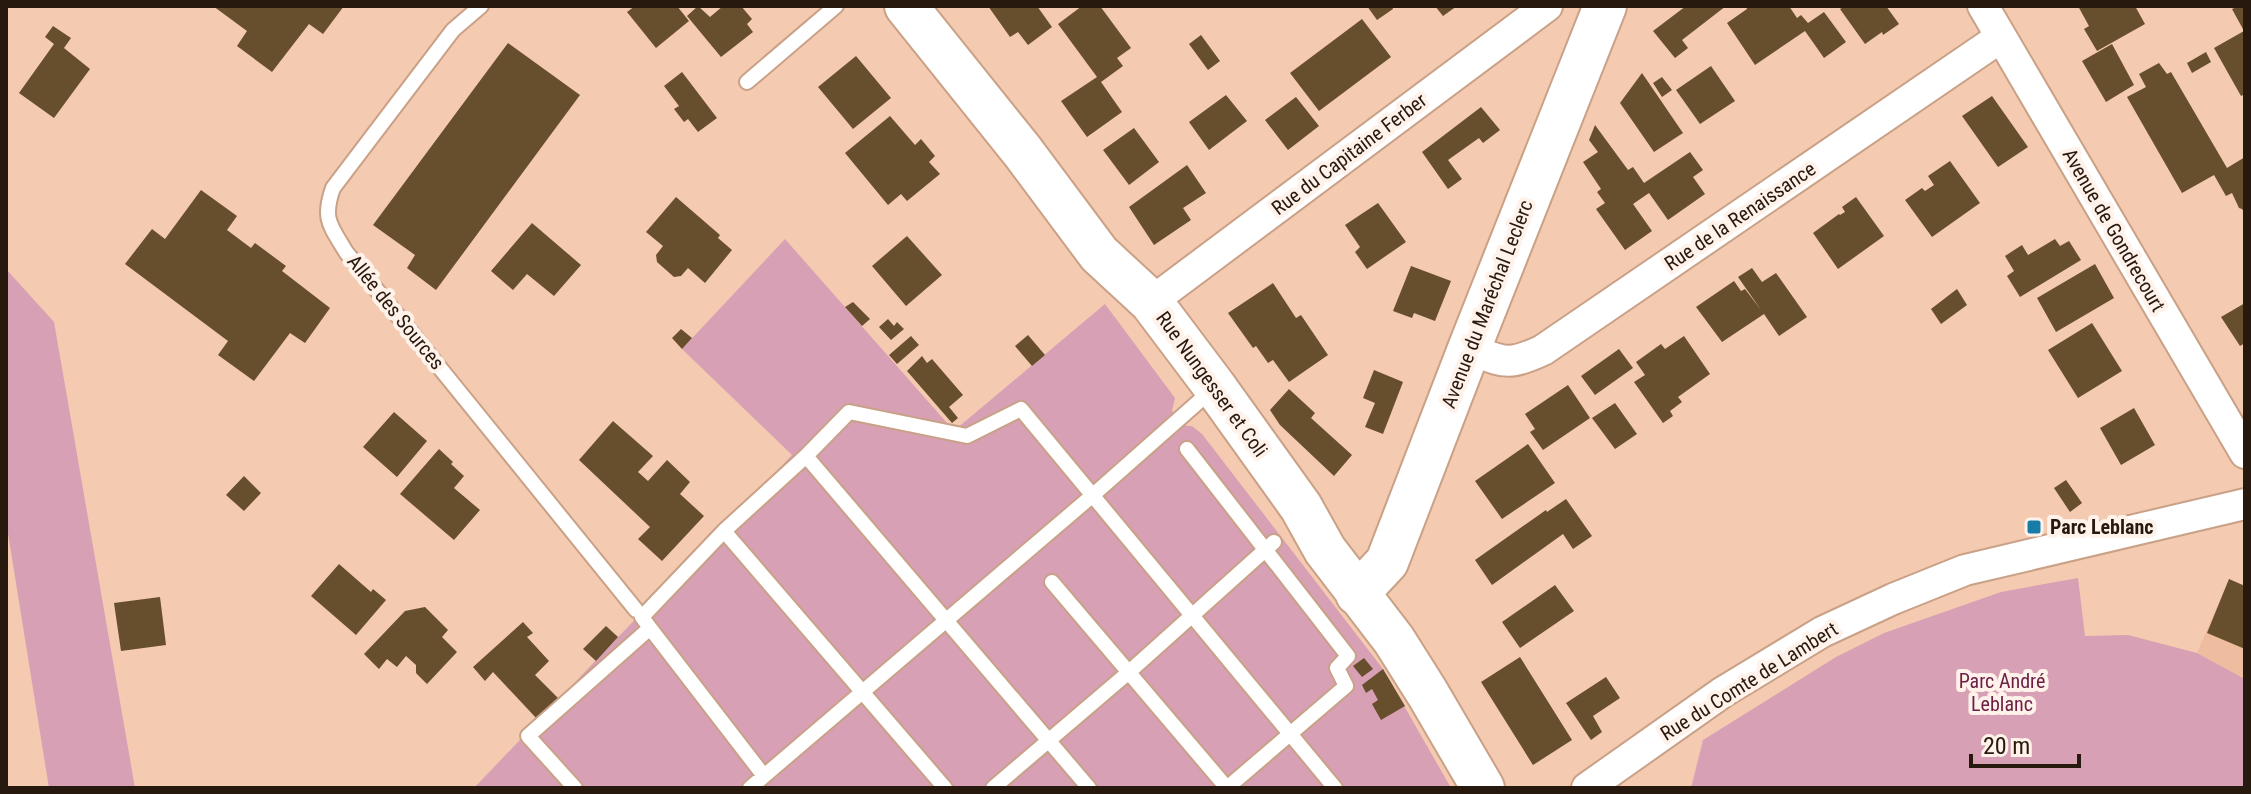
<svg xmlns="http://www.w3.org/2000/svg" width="2251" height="794" viewBox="0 0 2251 794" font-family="'Roboto Condensed',sans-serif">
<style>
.built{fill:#eebd9f}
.green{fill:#d7a0b5}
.building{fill:#674e2c}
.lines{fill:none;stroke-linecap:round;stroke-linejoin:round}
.lane-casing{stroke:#c9a187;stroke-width:18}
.street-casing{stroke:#c9a187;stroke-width:34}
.secondary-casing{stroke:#c9a187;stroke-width:46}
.lane{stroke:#fff;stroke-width:14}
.street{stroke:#fff;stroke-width:30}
.secondary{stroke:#fff;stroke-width:42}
.poi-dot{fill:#187ca7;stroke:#fff2ea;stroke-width:3}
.labels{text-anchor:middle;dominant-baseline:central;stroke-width:8;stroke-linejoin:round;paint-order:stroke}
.street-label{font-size:20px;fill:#28190f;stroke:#fff2ea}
.poi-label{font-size:20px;font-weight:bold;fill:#28190f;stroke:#fff2ea;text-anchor:start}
.park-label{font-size:20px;fill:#6d2046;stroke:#fff2ea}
</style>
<rect width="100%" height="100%" fill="#f4cab0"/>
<path class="built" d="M2229,579L2245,586V679L2197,653Z"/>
<path class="green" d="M785,239L947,423L956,429L1105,304L1175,398L1172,411L1187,426H1192L1202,434L1383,669L1451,788H474L792,455L682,349Z
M6,269L54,322L135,788H49L6,521Z
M2078,578L2085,636L2128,635L2197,653L2245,679V788H1691L1703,740L1836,657L1884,633L2001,592Z"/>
<path class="building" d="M213,6H344L323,34L309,24L272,72L237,46L247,31Z
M635,6H677L689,21L656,48L627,12Z
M698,6L710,17L723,6H741L752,19L747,24L753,32L721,57L687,16Z
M988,6H1037L1052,27L1028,45L1018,32L1010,37Z
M1082,6H1100L1131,48L1117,58L1123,66L1101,82L1122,112L1087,137L1061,101L1097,77L1058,24Z
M1367,6H1392L1393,9L1377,20Z
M1435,6H1457L1443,16Z
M1686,6H1726L1682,40L1688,48L1675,58L1653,31Z
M1746,6H1789L1797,18L1801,15L1808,23L1824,12L1846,42L1824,58L1805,31L1755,65L1727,23L1747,9Z
M1845,6H1886L1899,24L1883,35L1882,32L1865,44L1840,9Z
M2078,6H2135L2145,24L2097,51L2084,29L2089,26Z
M2239,6H2245V94L2241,96L2214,48L2244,31L2232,9Z
M1362,19L1391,57L1319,111L1290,73Z
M53,26L71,38L64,48L90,69L54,118L19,93L54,44L45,37Z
M1201,35L1220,61L1208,70L1189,44Z
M508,43L580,95L436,290L407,268L415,255L373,225Z
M2112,44L2134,85L2106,102L2082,61Z
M2206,52L2211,62L2192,73L2187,63Z
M856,56L891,98L853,129L818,87Z
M2159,63L2167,74L2171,72L2227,168L2245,157V214L2242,209L2239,208L2232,193L2226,196L2214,175L2182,193L2127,97L2146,87L2139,74Z
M1711,66L1735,101L1700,124L1676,90Z
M682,72L717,118L698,132L688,119L684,122L674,109L679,106L664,86Z
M1642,73L1683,133L1654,152L1620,103Z
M1662,77L1672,90L1662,97L1653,83Z
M1226,95L1247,121L1209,150L1189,122Z
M1992,96L2028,147L1998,167L1962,116Z
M1296,97L1319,126L1288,150L1265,120Z
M1481,107L1500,130L1483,143L1479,138L1448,160L1462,179L1448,189L1422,152Z
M890,116L915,145L921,139L935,156L929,162L940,174L907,201L901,194L888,205L845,153Z
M1595,125L1628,170L1633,167L1644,183L1690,152L1703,170L1693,177L1705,194L1668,220L1649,193L1633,204L1652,231L1625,250L1596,209L1605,203L1597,192L1601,189L1583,162L1598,152L1589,140Z
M1134,128L1159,162L1129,185L1103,150Z
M1950,161L1980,203L1932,237L1905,200L1922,188L1925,191L1934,185L1928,176Z
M1187,165L1206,193L1183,208L1191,220L1154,245L1129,207Z
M201,190L237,216L227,230L251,248L255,243L286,266L282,271L330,308L305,343L290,333L254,381L218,355L228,341L125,264L152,229L165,239Z
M676,197L720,235L718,238L732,250L705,283L688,268L681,276L674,277L657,262L656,255L663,246L646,232Z
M1856,197L1884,236L1838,269L1813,233L1839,214L1840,215L1845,212L1842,207Z
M1378,203L1406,242L1367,269L1355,252L1360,247L1345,225Z
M532,223L581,265L554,296L527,274L513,290L491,271Z
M907,236L942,275L906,306L872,266Z
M2055,239L2060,246L2069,241L2081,260L2020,297L2007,276L2014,271L2005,256L2022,245L2028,255Z
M2095,264L2114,298L2056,332L2037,298Z
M1411,266L1451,281L1435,321L1414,313L1412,318L1393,311Z
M1752,268L1762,282L1776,273L1807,317L1779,336L1764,314L1722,342L1696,307L1734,281L1741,291L1745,289L1761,310L1738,277Z
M1273,283L1296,318L1301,315L1328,355L1289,382L1273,360L1268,363L1256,346L1253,348L1228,313Z
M1957,289L1967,305L1941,324L1931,309Z
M853,302L870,319L862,326L845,307Z
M2245,303V343L2240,346L2221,317Z
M888,319L894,326L897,322L904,329L891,340L879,327Z
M2092,323L2122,371L2078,398L2048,350Z
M681,329L692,338L682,349L672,338Z
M1028,335L1045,355L1032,366L1015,346Z
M911,336L919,345L897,364L889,355Z
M1684,336L1710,374L1678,397L1682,402L1670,411L1673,416L1663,423L1634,382L1645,375L1636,362L1661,344L1665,349Z
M1619,349L1633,368L1595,395L1581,376Z
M922,356L927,363L932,359L963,395L949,407L958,418L952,423L907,371Z
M1374,370L1403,382L1383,434L1365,427L1375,403L1363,398Z
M1568,385L1590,418L1543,450L1530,432L1535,429L1525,414Z
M1289,389L1315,413L1311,418L1352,455L1334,476L1280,425L1270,410Z
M1615,403L1637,434L1615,449L1592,418Z
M2134,408L2155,445L2121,465L2100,428Z
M394,412L427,441L397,477L363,447Z
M613,421L653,456L638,472L648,481L667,460L690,482L680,494L704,516L662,561L638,539L650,527L579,460Z
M1528,444L1555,483L1502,519L1475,481Z
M439,449L453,462L451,464L464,476L454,488L480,510L454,540L400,494Z
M244,476L261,493L244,511L226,495Z
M2066,480L2082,503L2070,512L2054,488Z
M1566,499L1592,536L1573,549L1563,534L1492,585L1475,560L1546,510L1547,512Z
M339,564L371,592L373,589L386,600L356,635L311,596Z
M2229,579L2245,586V649L2207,633Z
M1555,585L1574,611L1520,648L1502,622Z
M160,597L166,645L121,651L114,603Z
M425,607L448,630L442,637L457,652L427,684L416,673V665L406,656L397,667L387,659L379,669L364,654L405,611Z
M523,622L533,633L527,637L549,661L535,675L559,699L538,720L493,672L485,681L473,667Z
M606,626L618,637L596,661L583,649Z
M1520,657L1572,740L1533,765L1481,682Z
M1364,658L1373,669L1362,677L1353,666Z
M1383,669L1405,706L1381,720L1372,704L1378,700L1372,689L1366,693L1362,685Z
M1606,677L1620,698L1593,716L1602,732L1591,740L1566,703Z"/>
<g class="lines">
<defs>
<path id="lane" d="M481,6L453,30L333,188C322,219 330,225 346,252L636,610
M747,82L836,6
M1187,449L1348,656L1337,668L1346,686L1227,788
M806,456L849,412L967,436L1021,409L1335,788
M724,531L806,456L1089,788
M1052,582L1227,788
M650,628L764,776
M575,788L528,736L650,628L642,617L724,531L945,788
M750,788L1093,495L1213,389
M993,788L1129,672L1274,542"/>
<path id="street" d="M1983,6L2245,453
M1151,302L1547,6
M1469,349C1504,362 1507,367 1543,350L2001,37
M1587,788L1723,692L1822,632L1893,599L1965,570L2245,504"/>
<path id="secondary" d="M906,6L1023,152L1099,254L1151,302L1215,387L1301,507L1325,550L1394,640L1428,694L1483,788
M1357,594L1387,562L1469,349L1605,6"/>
</defs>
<use href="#lane" class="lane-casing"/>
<use href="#street" class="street-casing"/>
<use href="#secondary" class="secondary-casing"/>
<use href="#lane" class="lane"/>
<use href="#street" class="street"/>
<use href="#secondary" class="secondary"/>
</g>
<rect class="poi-dot" x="2026" y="519" width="16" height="16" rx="4"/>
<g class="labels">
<g class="street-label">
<text transform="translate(1349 154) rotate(-37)">Rue du Capitaine Ferber</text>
<text transform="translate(1740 216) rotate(-34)">Rue de la Renaissance</text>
<text transform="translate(2114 230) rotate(60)">Avenue de Gondrecourt</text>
<text transform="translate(1487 304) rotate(-69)">Avenue du Maréchal Leclerc</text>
<text transform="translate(396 312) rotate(51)">Allée des Sources</text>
<text transform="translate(1212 384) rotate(54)">Rue Nungesser et Coli</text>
<text transform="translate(1749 681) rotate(-32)">Rue du Comte de Lambert</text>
</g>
<g class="poi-label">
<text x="2050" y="527">Parc Leblanc</text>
</g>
<g class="park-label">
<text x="2002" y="681">Parc André<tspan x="2002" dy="23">Leblanc</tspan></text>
</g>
</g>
<rect width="2251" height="794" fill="none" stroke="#28190f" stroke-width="16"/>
<path d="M1971 754v12h108v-12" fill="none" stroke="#28190f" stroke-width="4"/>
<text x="1983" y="754" font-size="24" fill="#28190f" stroke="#fff2ea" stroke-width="6" paint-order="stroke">20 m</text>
</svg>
